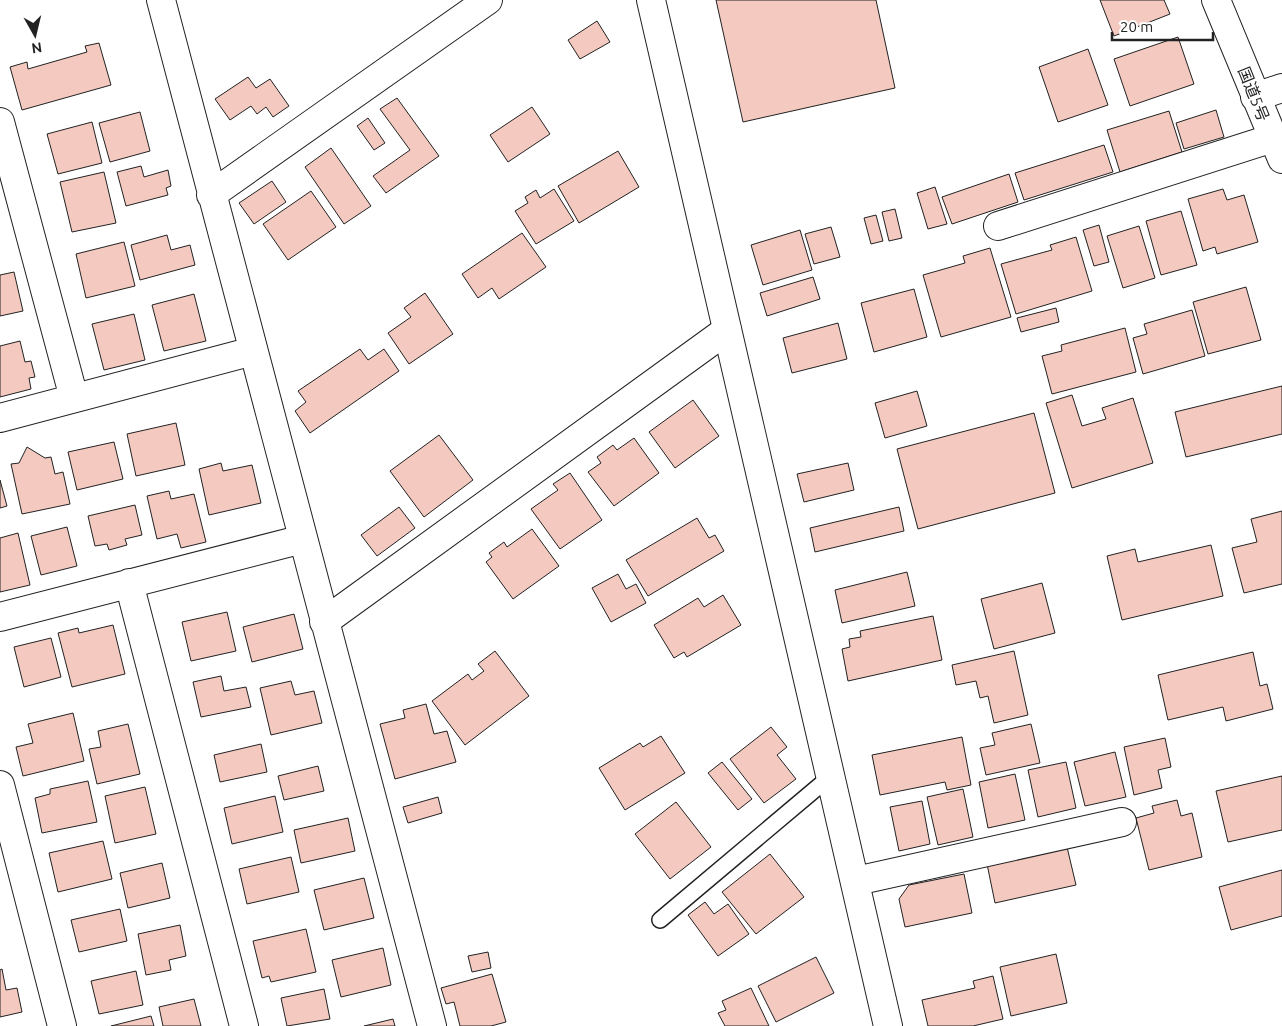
<svg xmlns="http://www.w3.org/2000/svg" width="1282" height="1026" viewBox="0 0 1282 1026" font-family="Ubuntu,'Noto Sans JP',sans-serif">
<style>
.building{fill:#f3c9c0;stroke:#222}
.lines{fill:none;stroke-linecap:round;stroke-linejoin:round}
.lane-casing{stroke:#222;stroke-width:18}
.street-casing{stroke:#222;stroke-width:30}
.secondary-casing{stroke:#222;stroke-width:30}
.highway-casing{stroke:#222;stroke-width:30}
.lane{stroke:#fff;stroke-width:15}
.street{stroke:#fff;stroke-width:28}
.secondary{stroke:#fff;stroke-width:28}
.highway{stroke:#fff;stroke-width:28}
.labels{text-anchor:middle;dominant-baseline:central;stroke-width:4;stroke-linejoin:round;paint-order:stroke}
.street-label{font-size:16px;fill:#222;stroke:#fff}
</style>
<rect width="100%" height="100%" fill="#fff"/>
<path class="building" d="M716,0H876L895,88L743,122Z
M1100,0H1164L1170,14L1114,36Z
M597,21L610,42L580,59L568,40Z
M1178,37L1194,84L1130,106L1114,59Z
M99,43L111,85L22,110L10,67L27,62L28,69L87,52L85,46Z
M1088,49L1108,105L1058,122L1039,67Z
M248,77L256,88L270,79L289,106L273,117L266,107L257,114L251,106L230,120L215,99Z
M397,98L439,156L386,193L373,176L410,150L380,109Z
M532,107L550,134L508,162L490,135Z
M1216,110L1224,137L1184,149L1176,123Z
M1169,111L1182,152L1120,172L1107,130Z
M140,112L150,151L110,162L99,123Z
M368,118L385,143L374,150L357,126Z
M92,122L102,163L58,174L47,134Z
M1104,145L1113,172L1024,200L1015,173Z
M331,148L371,206L344,224L305,167Z
M618,151L639,187L579,223L558,186Z
M141,166L144,177L168,170L171,186L166,188L168,195L126,206L117,172Z
M104,172L116,223L72,232L60,182Z
M1009,174L1018,202L952,224L942,197Z
M272,181L286,202L254,224L239,203Z
M935,187L947,224L928,229L917,193Z
M554,189L574,221L536,244L515,211L528,203L525,197L536,190L540,198Z
M1223,189L1227,200L1244,195L1258,242L1217,254L1215,247L1203,251L1188,199Z
M311,191L336,227L288,260L263,224Z
M895,209L902,238L889,241L882,212Z
M1181,211L1197,265L1161,275L1146,221Z
M876,215L883,241L871,244L864,218Z
M1099,225L1109,262L1094,266L1083,230Z
M1139,226L1155,278L1123,288L1107,236Z
M831,227L840,257L814,264L805,234Z
M800,230L812,270L763,285L751,245Z
M522,233L546,267L499,299L492,288L478,298L462,274Z
M167,235L171,250L190,245L195,265L140,280L131,245Z
M1076,237L1092,291L1016,314L1001,264L1052,250L1050,245Z
M124,242L135,286L86,298L76,254Z
M990,248L1011,317L941,337L923,275L965,263L963,256Z
M14,272L23,311L0,316V275Z
M813,277L820,299L767,316L760,293Z
M1246,287L1261,340L1208,354L1193,302Z
M914,289L927,337L874,352L861,303Z
M425,293L453,334L409,364L388,333L411,317L404,308Z
M194,294L206,341L164,351L152,305Z
M1056,308L1059,322L1021,332L1017,318Z
M1192,310L1205,356L1143,374L1133,338L1147,334L1144,324Z
M134,314L145,360L104,370L92,324Z
M838,323L847,359L792,373L783,338Z
M1125,328L1136,372L1052,394L1042,356L1062,351L1061,345Z
M20,341L25,362L31,361L35,377L29,378L31,389L0,397V346Z
M360,349L368,360L384,349L399,371L310,433L295,411L306,402L298,391Z
M1282,386V434L1186,457L1175,412Z
M917,391L927,426L885,438L875,403Z
M1072,395L1082,426L1106,419L1102,408L1133,398L1153,463L1072,488L1046,403Z
M693,400L719,436L675,468L649,432Z
M1034,413L1055,493L918,529L897,449Z
M176,423L185,465L136,476L127,434Z
M439,435L473,480L424,517L390,471Z
M634,438L659,473L614,506L588,472L601,463L597,457L613,445L617,450Z
M114,442L123,479L77,490L68,452Z
M27,447L45,458L51,457L55,474L63,472L70,504L22,514L11,464L19,463Z
M221,463L223,471L252,465L261,503L209,515L199,469Z
M848,463L854,490L804,502L797,474Z
M570,473L602,520L560,549L531,509L558,490L553,484Z
M0,480L7,506L0,508Z
M169,491L171,499L194,494L206,542L181,548L177,534L157,539L147,496Z
M135,505L142,535L125,539L127,545L109,550L107,544L95,546L88,516Z
M399,507L415,528L377,556L361,535Z
M899,507L904,531L815,552L810,528Z
M1282,511V584L1244,593L1232,548L1257,542L1251,519Z
M697,518L709,538L715,535L724,551L648,596L626,560Z
M67,527L77,566L41,575L31,536Z
M532,529L559,566L513,599L486,562L492,557L489,553L504,542L507,547Z
M18,533L30,585L0,592V538Z
M1211,545L1223,596L1122,620L1107,556L1135,549L1138,562Z
M907,572L915,606L842,623L835,590Z
M618,574L626,589L636,584L646,603L611,622L592,588Z
M1042,583L1055,633L994,649L981,599Z
M723,595L741,625L687,657L684,652L674,658L654,625L698,598L704,607Z
M227,612L236,651L191,661L182,622Z
M294,614L303,649L252,662L243,627Z
M933,616L942,660L848,681L842,649L850,647L849,639L861,637L860,631Z
M113,625L125,674L72,687L58,633L78,628L79,633Z
M51,638L61,677L24,687L14,647Z
M495,651L529,696L465,745L432,701L468,674L472,680L484,671L478,664Z
M1014,651L1028,715L994,723L988,696L980,698L976,681L956,685L952,665Z
M1253,652L1260,686L1267,684L1273,709L1226,721L1223,707L1168,720L1158,675Z
M221,676L224,691L246,687L251,707L201,717L193,682Z
M291,681L295,695L314,691L322,723L271,735L260,688Z
M426,704L434,734L447,731L456,762L395,779L380,724L405,718L403,710Z
M73,713L84,761L23,776L16,747L33,743L28,724Z
M128,724L140,774L97,784L89,749L101,747L98,731Z
M1031,724L1040,763L986,775L980,748L995,745L992,733Z
M771,727L787,747L777,755L796,779L764,803L730,759Z
M661,736L685,773L625,810L599,768L640,743L643,747Z
M962,737L971,785L947,790L945,782L880,795L872,755Z
M1165,738L1171,767L1158,770L1162,788L1134,795L1124,747Z
M261,744L267,772L220,782L214,755Z
M1115,752L1126,797L1085,806L1074,762Z
M722,762L752,799L738,810L708,773Z
M1066,762L1076,808L1038,817L1028,770Z
M318,766L324,791L284,800L278,776Z
M1015,774L1025,820L988,828L979,782Z
M1282,776V830L1228,842L1216,791Z
M88,781L97,822L42,833L35,798L50,794V789Z
M145,787L156,834L115,843L105,796Z
M963,789L973,837L938,845L927,797Z
M275,796L283,832L232,844L224,808Z
M438,797L442,813L408,823L403,807Z
M1177,800L1181,816L1192,813L1202,857L1149,870L1136,818L1154,813L1152,806Z
M922,801L930,844L899,851L890,807Z
M676,802L711,847L670,879L635,834Z
M348,818L355,851L301,863L294,830Z
M103,841L112,879L58,892L49,853Z
M1067,847L1076,885L995,903L987,864Z
M770,854L804,897L756,934L722,892Z
M291,857L299,892L247,904L239,869Z
M162,863L170,898L128,908L120,873Z
M1282,870V916L1231,930L1219,887Z
M964,874L972,913L905,927L899,899L909,885Z
M364,878L374,918L324,930L314,890Z
M705,902L714,914L728,904L749,934L718,956L688,915Z
M120,909L127,941L79,952L71,920Z
M180,925L186,956L169,960L171,970L146,975L138,934Z
M306,929L316,972L271,982L269,976L262,978L253,941Z
M383,948L391,985L341,997L332,960Z
M488,952L491,968L472,972L468,956Z
M1056,954L1067,1003L1011,1016L1000,967Z
M816,957L834,993L776,1022L758,986Z
M2,969L6,990L17,988L22,1012L0,1017V970Z
M136,971L143,1005L99,1014L91,981Z
M492,974L506,1022L491,1026H460L454,1002L446,1004L441,988Z
M993,976L1003,1019L973,1026H928L922,1000L975,988L973,981Z
M751,988L769,1026H725L718,1013L726,1010L722,1001Z
M324,989L330,1019L287,1026L281,998Z
M194,999L201,1026H163L159,1007Z
M151,1016L154,1026H111Z
M393,1019L395,1026H364Z"/>
<g class="lines">
<defs>
<path id="lane" d="M660,920L831,776"/>
<path id="street" d="M161,0L432,1026
M1255,97L1282,88
M0,122L74,398
M211,195L488,0
M998,226L1273,138
M0,418L253,351
M129,583L244,1026
M0,617L303,539
M324,622L727,330
M0,785L62,1026
M856,881L1122,822"/>
<path id="secondary" d="M651,0L888,1026"/>
<path id="highway" d="M1216,0L1282,159"/>
</defs>
<use href="#lane" class="lane-casing"/>
<use href="#street" class="street-casing"/>
<use href="#secondary" class="secondary-casing"/>
<use href="#highway" class="highway-casing"/>
<use href="#lane" class="lane"/>
<use href="#street" class="street"/>
<use href="#secondary" class="secondary"/>
<use href="#highway" class="highway"/>
</g>
<g class="labels">
<g class="street-label">
<text transform="translate(1254 94) rotate(68)">国道5号</text>
</g>
</g>
<g transform="translate(35 35) rotate(172)" stroke="#ffffff" stroke-width="4" paint-order="stroke">
<path d="M0-4L9 19L0 12L-9 19Z" fill="#222222"/>
<text y="-8" font-size="14" font-weight="bold" text-anchor="middle" fill="#222222">N</text>
</g>
<path d="M1112 32v8h101v-8" fill="none" stroke="#222222" stroke-width="2.5"/>
<text x="1120" y="32" font-size="15" fill="#222222" stroke="#ffffff" stroke-width="4" paint-order="stroke">20 m</text>
</svg>
